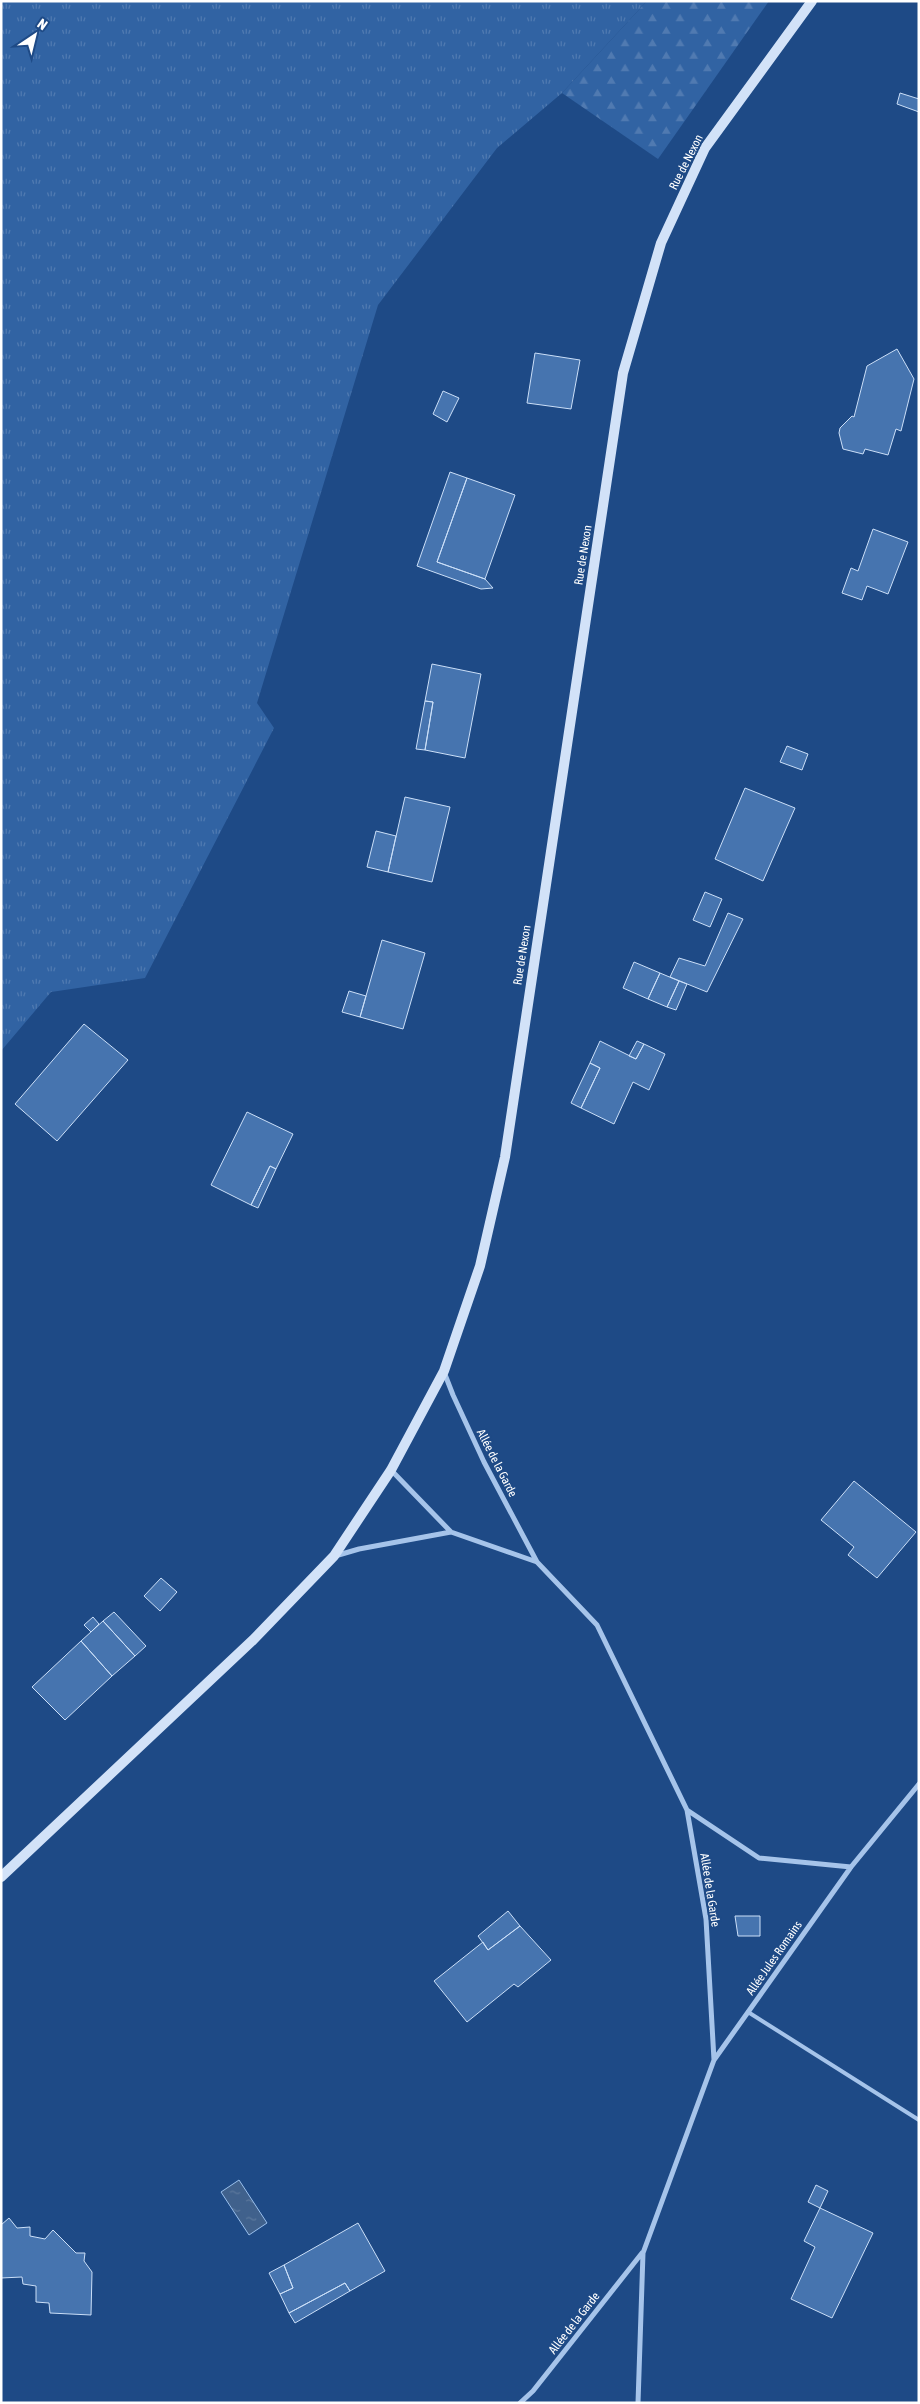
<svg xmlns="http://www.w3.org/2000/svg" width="920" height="2404" viewBox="0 0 920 2404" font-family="'Asap Condensed',sans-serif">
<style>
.grass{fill:url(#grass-tufts)}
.forest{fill:url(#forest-firs)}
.water{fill:url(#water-ripples);stroke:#99bfec}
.building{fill:#4674af;stroke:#cbdff8}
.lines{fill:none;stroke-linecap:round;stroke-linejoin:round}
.service{stroke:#a6c4ea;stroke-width:4}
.minor{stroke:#a6c4ea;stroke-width:5}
.secondary{stroke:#d2e2f8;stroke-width:10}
.labels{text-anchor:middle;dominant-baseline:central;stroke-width:4;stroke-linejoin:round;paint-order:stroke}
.street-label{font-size:12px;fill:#fff;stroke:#1e4a86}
</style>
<defs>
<pattern id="grass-tufts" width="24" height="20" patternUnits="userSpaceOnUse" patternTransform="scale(1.25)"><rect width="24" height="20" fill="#3163a3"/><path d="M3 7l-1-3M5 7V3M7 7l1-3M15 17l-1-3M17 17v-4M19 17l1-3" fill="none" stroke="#507ab1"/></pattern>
<pattern id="forest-firs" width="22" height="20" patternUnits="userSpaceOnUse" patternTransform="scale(1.25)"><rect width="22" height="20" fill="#3163a3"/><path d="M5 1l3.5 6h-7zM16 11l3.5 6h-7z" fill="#507ab1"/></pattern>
<pattern id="water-ripples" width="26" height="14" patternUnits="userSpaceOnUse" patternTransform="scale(1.25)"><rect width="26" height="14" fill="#40618c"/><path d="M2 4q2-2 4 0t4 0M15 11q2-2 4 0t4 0" fill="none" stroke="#5d799d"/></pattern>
</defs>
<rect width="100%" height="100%" fill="#1e4a86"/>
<path class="grass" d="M1,1H647L562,93L497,148L378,305L257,703L274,728L145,978L51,992L1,1051Z"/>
<path class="forest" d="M647,1H769L658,159L562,93Z"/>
<path class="water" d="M239,2180L267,2223L249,2235L221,2192Z"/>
<path class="building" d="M900,93L919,99V112L897,104Z
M897,349L914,379L901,431L896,429L888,455L865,449L863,454L843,449L839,433L840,428L852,416L854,417L867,366Z
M535,353L580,360L571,409L527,403Z
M443,391L459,398L447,422L433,414Z
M450,472L467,478L437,562L485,579L493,588L481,589L417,566Z
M467,478L515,495L485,579L437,562Z
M873,529L908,542L888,594L867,586L862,600L842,593L851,568L858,571Z
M432,664L481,674L465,758L425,750L433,702L425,701Z
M425,701L433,702L425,750L416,749Z
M787,746L808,754L802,770L780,762Z
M745,788L795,808L763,881L715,859Z
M405,797L450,807L432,882L388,872Z
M376,831L396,836L388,872L367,867Z
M705,892L722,899L710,927L693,920Z
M728,913L743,919L707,992L670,977L679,958L705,966Z
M382,940L425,953L403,1029L360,1017Z
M634,962L660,973L648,999L623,988Z
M660,973L679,981L667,1007L648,999Z
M679,981L687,984L676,1010L667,1007Z
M349,991L366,996L360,1017L342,1012Z
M84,1024L128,1060L57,1141L15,1104Z
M600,1041L636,1059L644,1044L665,1054L649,1090L633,1082L614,1124L581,1108L600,1068L590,1063Z
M637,1041L644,1044L636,1059L629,1056Z
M590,1063L600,1068L581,1108L571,1103Z
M247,1112L293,1134L276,1169L270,1166L251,1205L211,1185Z
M270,1166L276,1169L258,1208L251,1205Z
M854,1481L916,1532L877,1578L848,1555L854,1547L821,1520Z
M161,1578L177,1592L160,1611L144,1596Z
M114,1612L146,1646L135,1656L103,1621Z
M93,1617L99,1624L91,1632L84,1625Z
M103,1621L135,1656L112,1676L81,1641Z
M81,1641L112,1676L65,1720L32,1687Z
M508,1911L520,1926L488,1950L478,1936Z
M735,1916H760V1936H738Z
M520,1926L551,1960L518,1987L514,1984L467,2022L434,1981L483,1942L488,1950Z
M816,2185L828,2191L820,2208L808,2202Z
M820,2208L873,2233L832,2318L791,2299L815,2247L804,2241Z
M9,2218L17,2228L30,2227V2236L45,2239L53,2230L76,2253H85L84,2261L92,2272L91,2315L50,2313L49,2303L36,2302V2286L23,2284L22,2277L1,2278V2225Z
M358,2223L385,2271L350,2291L345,2283L289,2313L280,2294L293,2288L284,2265Z
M284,2265L293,2288L280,2294L269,2273Z
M345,2283L350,2291L295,2323L289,2313Z"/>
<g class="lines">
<path class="service" d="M748,2012L919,2120"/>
<path class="minor" d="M444,1372L453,1395L484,1462L537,1562L597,1625L687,1810L706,1919L714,2060L643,2253L638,2403
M391,1470L451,1532
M335,1556L359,1549L451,1532L537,1562
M687,1810L759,1858L851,1867
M714,2060L851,1867L919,1784
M520,2403L533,2391L642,2253"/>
<path class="secondary" d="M1,1877L253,1640L334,1556L391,1470L444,1371L480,1266L505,1157L623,373L661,243L705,148L812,1"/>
</g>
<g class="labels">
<g class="street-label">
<text transform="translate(686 162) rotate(-63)">Rue de Nexon</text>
<text transform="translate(583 555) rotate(-81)">Rue de Nexon</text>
<text transform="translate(522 955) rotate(-81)">Rue de Nexon</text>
<text transform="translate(497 1463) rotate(63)">Allée de la Garde</text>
<text transform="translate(710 1890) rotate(81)">Allée de la Garde</text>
<text transform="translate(774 1958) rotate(-55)">Allée Jules Romains</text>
<text transform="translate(574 2323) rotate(-52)">Allée de la Garde</text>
</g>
</g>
<rect width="920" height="2404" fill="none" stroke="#ffffff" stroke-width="5"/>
<g transform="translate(35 35) rotate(35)" stroke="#1e4a86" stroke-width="4" paint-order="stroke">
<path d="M0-4L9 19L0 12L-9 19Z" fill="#ffffff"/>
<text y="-8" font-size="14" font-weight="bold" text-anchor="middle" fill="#ffffff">N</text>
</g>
</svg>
